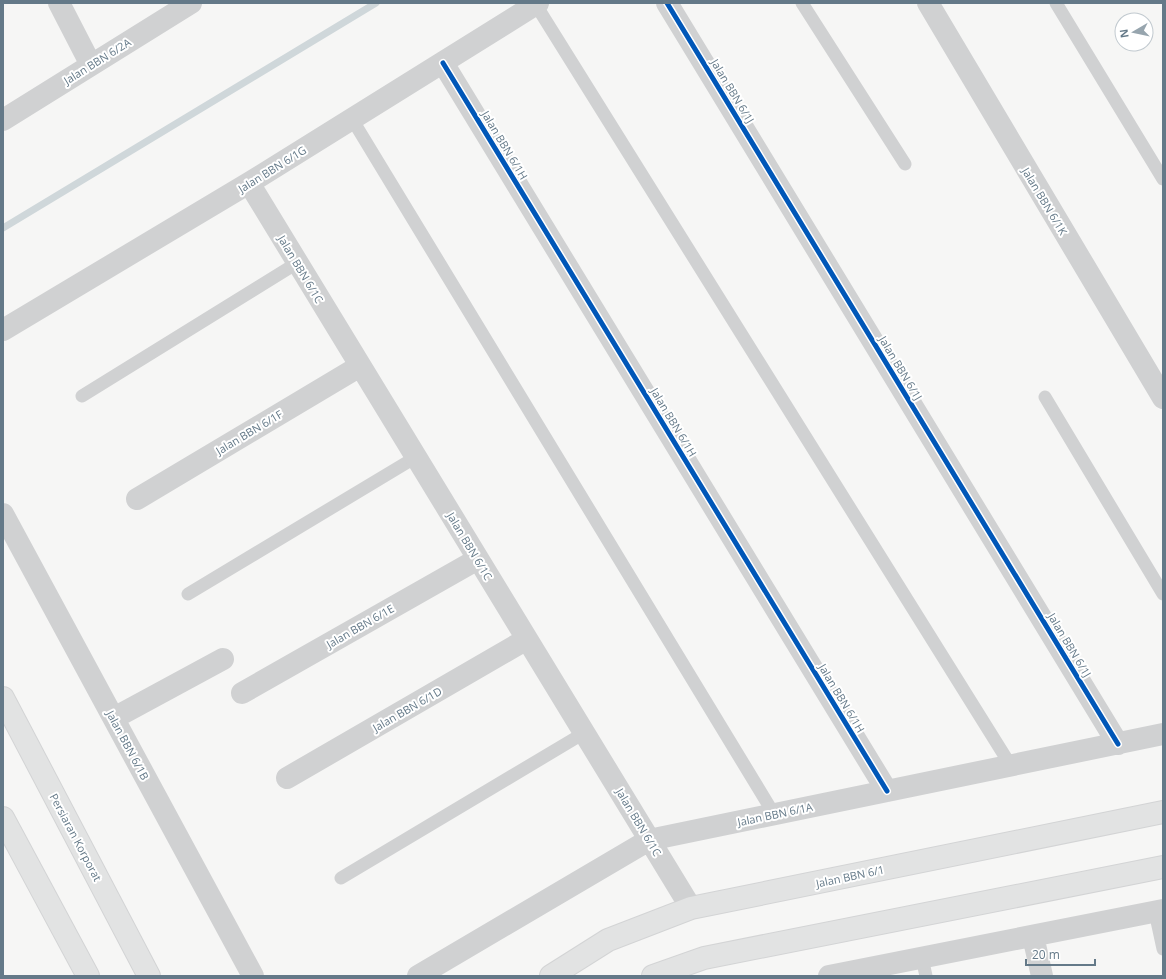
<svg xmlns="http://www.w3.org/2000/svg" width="1166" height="979" viewBox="0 0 1166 979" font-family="'Open Sans',sans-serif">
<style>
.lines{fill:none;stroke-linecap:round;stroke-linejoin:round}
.stream{stroke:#cfd7da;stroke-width:7}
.secondary-casing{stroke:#d3d4d5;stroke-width:24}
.lane{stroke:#d0d1d2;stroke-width:13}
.street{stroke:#d0d1d2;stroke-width:22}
.secondary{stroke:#e2e3e3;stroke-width:22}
.cycleway-casing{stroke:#fff;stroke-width:8}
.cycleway{stroke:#0057b8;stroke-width:5}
.labels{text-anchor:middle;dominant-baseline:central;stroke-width:4;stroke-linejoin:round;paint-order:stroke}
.street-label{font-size:11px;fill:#647988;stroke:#fff}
</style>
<rect width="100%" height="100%" fill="#f6f6f5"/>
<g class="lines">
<path class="stream" d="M3,228L376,3"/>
<defs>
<path id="secondary" d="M3,698L149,976
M3,818L88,976
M551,976L608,940L691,908L1163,812
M653,976L704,958L1163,867"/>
</defs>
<use href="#secondary" class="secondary-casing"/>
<path class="lane" d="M802,3L905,164
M1056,3L1163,179
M536,5L1011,766
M352,119L774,814
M82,396L297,263
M1045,397L1163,594
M188,594L416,457
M341,878L584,733
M1155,912L1163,949
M922,958L926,976"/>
<path class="street" d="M59,3L91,65
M667,3L1118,744
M928,3L1163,398
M443,63L887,791
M3,120L191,3
M249,183L691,908
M3,330L249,183L538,3
M137,499L360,366
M3,514L253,976
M242,693L478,559
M114,718L223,659
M287,778L527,639
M1033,936L1042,976
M418,976L649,840L1163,734
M829,976L1163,910"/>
<use href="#secondary" class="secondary"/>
<defs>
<path id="cycleway" d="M667,3L1118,744
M443,63L887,791"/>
</defs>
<use href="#cycleway" class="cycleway-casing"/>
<use href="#cycleway" class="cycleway"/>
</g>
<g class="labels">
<g class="street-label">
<text transform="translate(97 61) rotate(-32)">Jalan BBN 6/2A</text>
<text transform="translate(733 91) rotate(59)">Jalan BBN 6/1J</text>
<text transform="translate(505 145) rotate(59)">Jalan BBN 6/1H</text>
<text transform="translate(272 169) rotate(-32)">Jalan BBN 6/1G</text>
<text transform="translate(1045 201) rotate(59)">Jalan BBN 6/1K</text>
<text transform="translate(301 269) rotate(59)">Jalan BBN 6/1C</text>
<text transform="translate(901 368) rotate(59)">Jalan BBN 6/1J</text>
<text transform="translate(674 422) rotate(59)">Jalan BBN 6/1H</text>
<text transform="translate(249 432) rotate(-31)">Jalan BBN 6/1F</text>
<text transform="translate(470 546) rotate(59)">Jalan BBN 6/1C</text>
<text transform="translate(360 626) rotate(-30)">Jalan BBN 6/1E</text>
<text transform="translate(1070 645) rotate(59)">Jalan BBN 6/1J</text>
<text transform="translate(842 698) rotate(59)">Jalan BBN 6/1H</text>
<text transform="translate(407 709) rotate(-30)">Jalan BBN 6/1D</text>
<text transform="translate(128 745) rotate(62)">Jalan BBN 6/1B</text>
<text transform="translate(775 814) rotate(-12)">Jalan BBN 6/1A</text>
<text transform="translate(639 822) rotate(59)">Jalan BBN 6/1C</text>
<text transform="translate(76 837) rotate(62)">Persiaran Korporat</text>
<text transform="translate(850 876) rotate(-12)">Jalan BBN 6/1</text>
</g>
</g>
<rect width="1166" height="979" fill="none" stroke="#647988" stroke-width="8"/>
<g transform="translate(1134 32) rotate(261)"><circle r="19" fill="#ffffff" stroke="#c1c9cf"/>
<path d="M0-3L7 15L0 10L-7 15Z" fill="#97a5ae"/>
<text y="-6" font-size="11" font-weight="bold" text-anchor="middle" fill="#647988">N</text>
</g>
<path d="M1026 959v6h69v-6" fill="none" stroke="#647988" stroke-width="2"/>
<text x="1032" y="959" font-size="12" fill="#647988" stroke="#ffffff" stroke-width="3" paint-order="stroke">20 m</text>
</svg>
